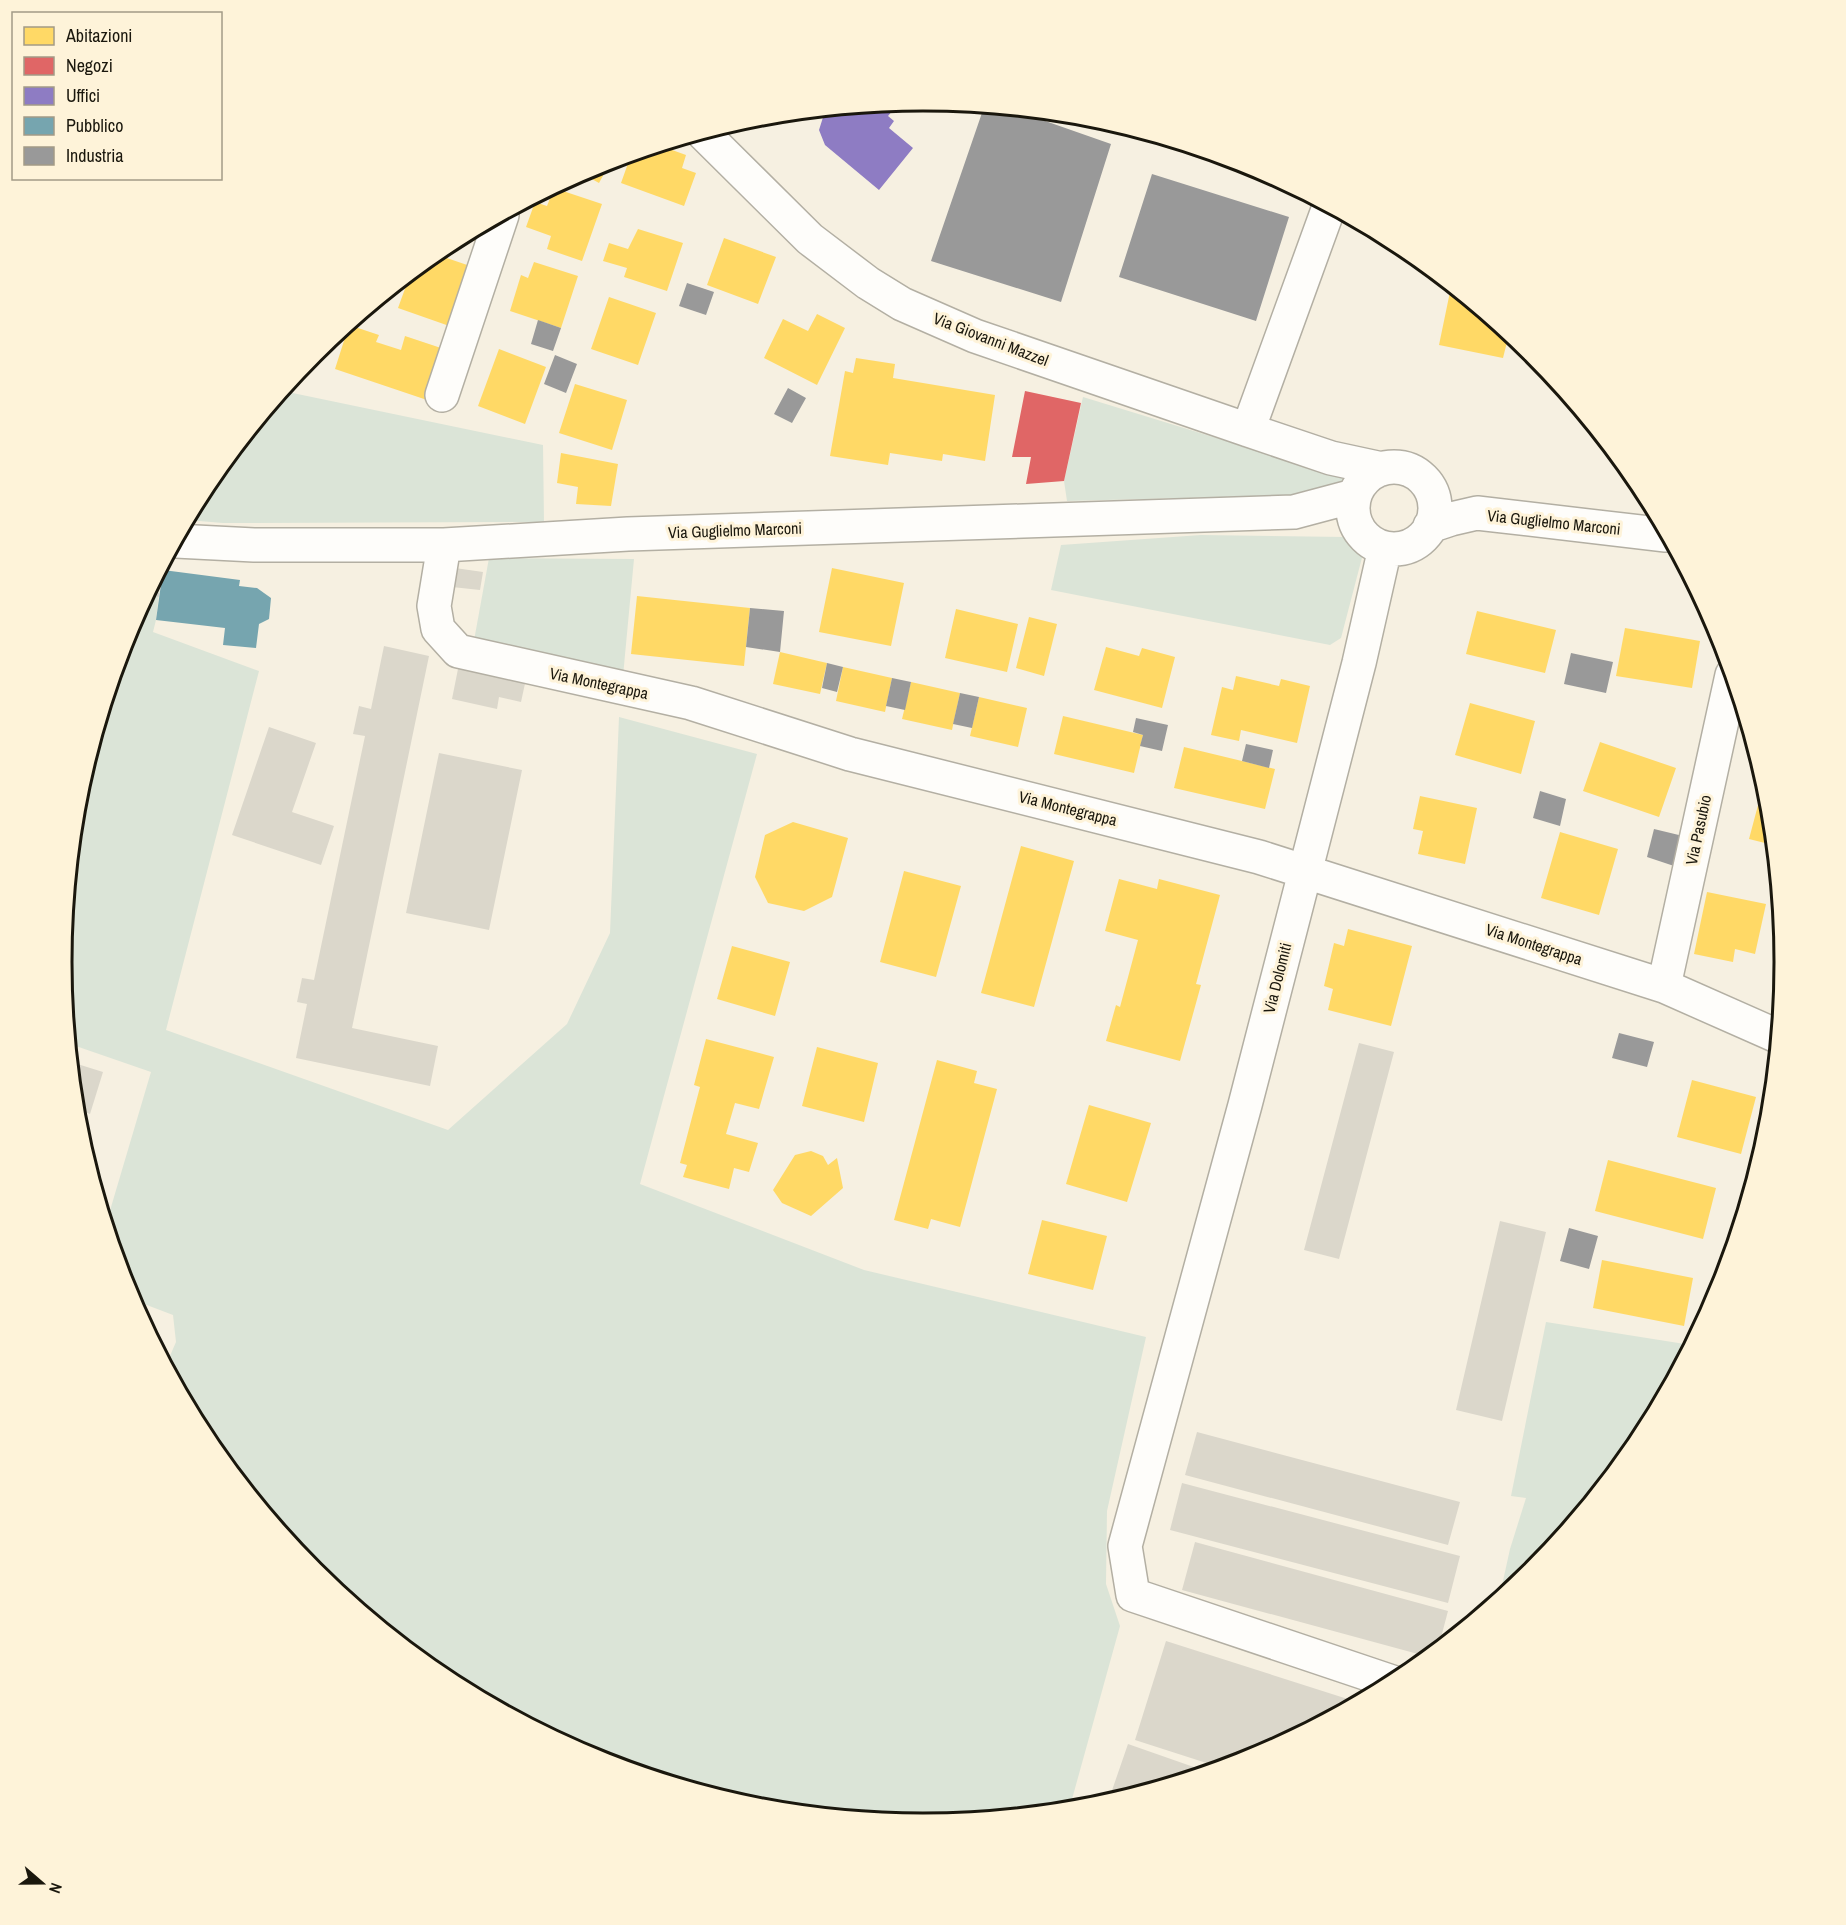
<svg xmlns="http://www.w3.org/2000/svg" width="1846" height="1925" viewBox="0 0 1846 1925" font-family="'Archivo Narrow',sans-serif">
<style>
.green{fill:#dbe4d7}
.homes{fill:#ffd966}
.shops{fill:#e06666}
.offices{fill:#8e7cc3}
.public{fill:#76a5af}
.industry{fill:#999}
.building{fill:#dbd7cb}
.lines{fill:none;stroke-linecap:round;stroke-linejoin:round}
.minor-casing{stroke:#b3afa3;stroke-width:36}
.path{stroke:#d2d1cc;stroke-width:4;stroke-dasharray:4.5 4.5;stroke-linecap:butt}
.minor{stroke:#fefdfa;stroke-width:33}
.labels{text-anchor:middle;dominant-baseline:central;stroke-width:6;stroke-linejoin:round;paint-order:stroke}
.street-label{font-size:16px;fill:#1a170d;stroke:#fef3d9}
.rim{fill:none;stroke:#1a170d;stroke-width:3}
</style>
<rect width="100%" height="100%" fill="#f6f0e1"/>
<path class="green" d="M283,391L543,445L544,522L223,523L187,520L207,484Z
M1083,397L1344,477L1343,494L1067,501L1064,481Z
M1201,535L1346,537L1364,550L1341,638L1330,645L1051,590L1061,545Z
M489,558L634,559L623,676L473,646Z
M162,567L156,620L153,632L259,671L166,1030L448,1130L567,1024L610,933L619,717L757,754L640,1184L864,1270L1146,1337L1107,1511L1106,1584L1120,1626L1069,1810L923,1824L755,1807L593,1758L444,1679L314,1571L206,1441L166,1365L176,1342L173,1315L131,1299L106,1224L151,1072L70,1044L62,962L78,794L127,633Z
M1546,1322L1691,1345L1639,1441L1532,1572L1499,1599L1510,1549L1526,1498L1511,1496Z"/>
<path class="homes" d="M661,146L686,155L682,168L696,173L684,206L621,183L631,155Z
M611,161L599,183L581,173L594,166Z
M554,188L602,204L582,261L547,249L551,236L526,227L535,202L547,206Z
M495,219L486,245L462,236Z
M638,229L683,243L667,291L624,277L627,268L603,261L609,243L628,249Z
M724,238L776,257L758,304L707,285Z
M435,254L476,268L455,328L398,308L410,275Z
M534,262L578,276L561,328L510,311L521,275L528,278Z
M1451,287L1509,334L1503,358L1439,345Z
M609,297L656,313L638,365L591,349Z
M817,314L845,328L817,385L764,358L783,319L808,331Z
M349,325L379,335L376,342L401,350L405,336L444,349L427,400L335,369Z
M499,349L546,367L525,424L478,406Z
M856,358L895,364L893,378L995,395L985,461L943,454L942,461L890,453L888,465L830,456L845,371L853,373Z
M575,384L627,400L612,450L559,433Z
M561,453L618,464L611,506L576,504L578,487L557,483Z
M832,568L904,583L891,646L819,632Z
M637,596L750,608L744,666L631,654Z
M956,609L1018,624L1007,672L945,658Z
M1477,611L1556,630L1545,673L1466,654Z
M1029,617L1057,624L1044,676L1016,668Z
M1625,628L1700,641L1692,688L1616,676Z
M1106,647L1139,656L1142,648L1175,657L1162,708L1094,690Z
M780,652L827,663L820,694L773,684Z
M843,667L892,678L885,712L836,701Z
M1236,676L1279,686L1281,679L1310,686L1297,743L1241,730L1239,741L1211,735L1222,687L1233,690Z
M911,682L960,693L952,730L902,719Z
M979,697L1027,708L1018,747L970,736Z
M1470,703L1535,721L1521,774L1455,755Z
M1063,716L1143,735L1134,773L1054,754Z
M1600,742L1676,768L1659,817L1583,791Z
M1184,747L1275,769L1265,809L1174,788Z
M1761,794L1768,795L1773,845L1749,839Z
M1420,796L1477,808L1465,864L1418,854L1423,831L1413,829Z
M793,822L848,838L832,897L804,911L768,903L755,877L765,835Z
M1560,832L1618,849L1599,915L1541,898Z
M1021,846L1074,861L1034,1007L981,993Z
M904,871L961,886L936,977L880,962Z
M1119,879L1157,889L1159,879L1220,895L1196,984L1201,985L1180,1061L1106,1041L1116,1005L1120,1007L1138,940L1105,931Z
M1707,892L1766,904L1755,954L1735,949L1733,962L1694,954Z
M1348,929L1412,946L1391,1026L1328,1010L1333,989L1324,986L1334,943L1344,946Z
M732,946L790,962L775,1016L717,999Z
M706,1039L774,1057L759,1109L735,1103L726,1134L758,1143L749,1172L734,1168L729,1189L683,1177L687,1165L680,1163L700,1087L694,1085Z
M817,1047L878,1063L864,1122L802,1106Z
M937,1060L977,1071L974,1083L997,1089L960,1227L931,1219L928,1229L894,1220Z
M1692,1080L1756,1097L1741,1154L1677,1137Z
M1089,1105L1151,1123L1127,1202L1066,1184Z
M811,1151L823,1156L828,1165L837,1158L843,1188L811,1216L782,1203L773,1190L795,1155Z
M1608,1160L1716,1188L1703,1239L1595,1211Z
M1042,1220L1107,1236L1093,1290L1028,1274Z
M1602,1260L1693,1278L1684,1326L1593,1308Z"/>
<path class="shops" d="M1025,391L1081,403L1064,481L1026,484L1031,457H1012Z"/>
<path class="offices" d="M898,104L888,116L894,121L889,128L913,148L879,190L825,145L819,130L825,111Z"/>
<path class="public" d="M163,570L240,580L239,586L257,588L271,598L269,619L259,624L256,648L223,645L225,628L156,620Z"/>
<path class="industry" d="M984,107L1014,110L1111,144L1061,302L931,261Z
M1152,174L1289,217L1256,321L1119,277Z
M687,283L714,292L706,315L679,306Z
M538,320L561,328L553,351L531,344Z
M555,355L577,364L566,393L544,384Z
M788,388L806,398L792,423L774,414Z
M750,608L784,611L780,652L746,647Z
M1571,653L1613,662L1606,693L1564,684Z
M827,663L843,667L837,692L822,688Z
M892,678L911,682L905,710L886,706Z
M960,693L979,697L972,728L953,724Z
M1136,718L1168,725L1162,751L1140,746L1143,735L1133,732Z
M1246,744L1273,750L1269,768L1242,761Z
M1540,791L1566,799L1560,826L1533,818Z
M1654,829L1683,836L1677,867L1647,857Z
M1619,1033L1654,1042L1647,1067L1612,1058Z
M1569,1228L1598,1236L1589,1269L1560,1261Z"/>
<path class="building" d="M455,568L483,572L480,590L452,587Z
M384,646L429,656L352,1028L438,1046L430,1086L296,1058L307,1004L297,1002L302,978L314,980L365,736L353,734L359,706L371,709Z
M459,664L526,679L521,702L499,697L497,709L452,699Z
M269,727L316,743L292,812L334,826L321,865L232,835Z
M439,753L522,770L489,930L406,913Z
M1359,1043L1394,1052L1339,1259L1304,1250Z
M71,1062L103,1072L90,1114L76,1109Z
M1500,1221L1546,1232L1502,1421L1456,1410Z
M1197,1432L1460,1502L1448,1545L1185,1475Z
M1182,1483L1460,1556L1448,1603L1170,1530Z
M1195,1542L1448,1611L1438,1649L1429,1657L1182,1590Z
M1166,1641L1357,1702L1252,1759L1222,1768L1135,1740Z
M1128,1744L1208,1772L1108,1802Z"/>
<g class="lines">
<defs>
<path id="minor" d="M703,133L810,239L868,283L902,304L975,336L1248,430L1331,458L1382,469
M442,395L502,215
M1248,430L1329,207
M1353 508a41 41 0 1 1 82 0a41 41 0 1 1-82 0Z
M1430,526L1451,519L1477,513L1666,535
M176,541L254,545H444L628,534L1294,512L1354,496
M444,545L434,606L438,629L458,651L691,703L850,754L1259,857L1664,986L1777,1036
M1385,548L1359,663L1245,1105L1125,1546L1133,1595L1395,1683
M1664,986L1732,675"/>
</defs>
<use href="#minor" class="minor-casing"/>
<path class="path" d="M148,593L159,595"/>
<use href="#minor" class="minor"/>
</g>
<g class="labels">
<g class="street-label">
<text transform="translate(991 339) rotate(21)">Via Giovanni Mazzel</text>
<text transform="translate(1554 522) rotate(6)">Via Guglielmo Marconi</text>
<text transform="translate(735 530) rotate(-2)">Via Guglielmo Marconi</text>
<text transform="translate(599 683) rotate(12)">Via Montegrappa</text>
<text transform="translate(1068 808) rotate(14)">Via Montegrappa</text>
<text transform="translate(1698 830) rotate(-78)">Via Pasubio</text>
<text transform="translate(1534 944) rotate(18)">Via Montegrappa</text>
<text transform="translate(1277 978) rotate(-76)">Via Dolomiti</text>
</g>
</g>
<path d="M0 0H1846V1925H0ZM72 962a851 851 0 1 1 1702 0a851 851 0 1 1-1702 0Z" fill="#fef3d9" fill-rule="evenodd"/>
<path class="rim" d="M72 962a851 851 0 1 1 1702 0a851 851 0 1 1-1702 0Z"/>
<rect x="12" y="12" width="210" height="168" fill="#fef3d9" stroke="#a39b87" stroke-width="1.5"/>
<rect x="24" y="27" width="30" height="18" fill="#ffd966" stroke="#a39b87" stroke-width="1.5"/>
<text x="66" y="42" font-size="18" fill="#1a170d">Abitazioni</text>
<rect x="24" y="57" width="30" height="18" fill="#e06666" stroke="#a39b87" stroke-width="1.5"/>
<text x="66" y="72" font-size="18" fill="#1a170d">Negozi</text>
<rect x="24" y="87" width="30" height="18" fill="#8e7cc3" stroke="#a39b87" stroke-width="1.5"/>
<text x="66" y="102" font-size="18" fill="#1a170d">Uffici</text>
<rect x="24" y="117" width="30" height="18" fill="#76a5af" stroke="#a39b87" stroke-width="1.5"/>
<text x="66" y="132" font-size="18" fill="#1a170d">Pubblico</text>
<rect x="24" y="147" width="30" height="18" fill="#999999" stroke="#a39b87" stroke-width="1.5"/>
<text x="66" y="162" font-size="18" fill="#1a170d">Industria</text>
<g transform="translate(42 1883) rotate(110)" stroke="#fef3d9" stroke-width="4.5" paint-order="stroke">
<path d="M0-4.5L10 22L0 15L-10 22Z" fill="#1a170d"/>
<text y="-9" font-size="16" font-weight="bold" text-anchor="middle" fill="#1a170d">N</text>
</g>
</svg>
